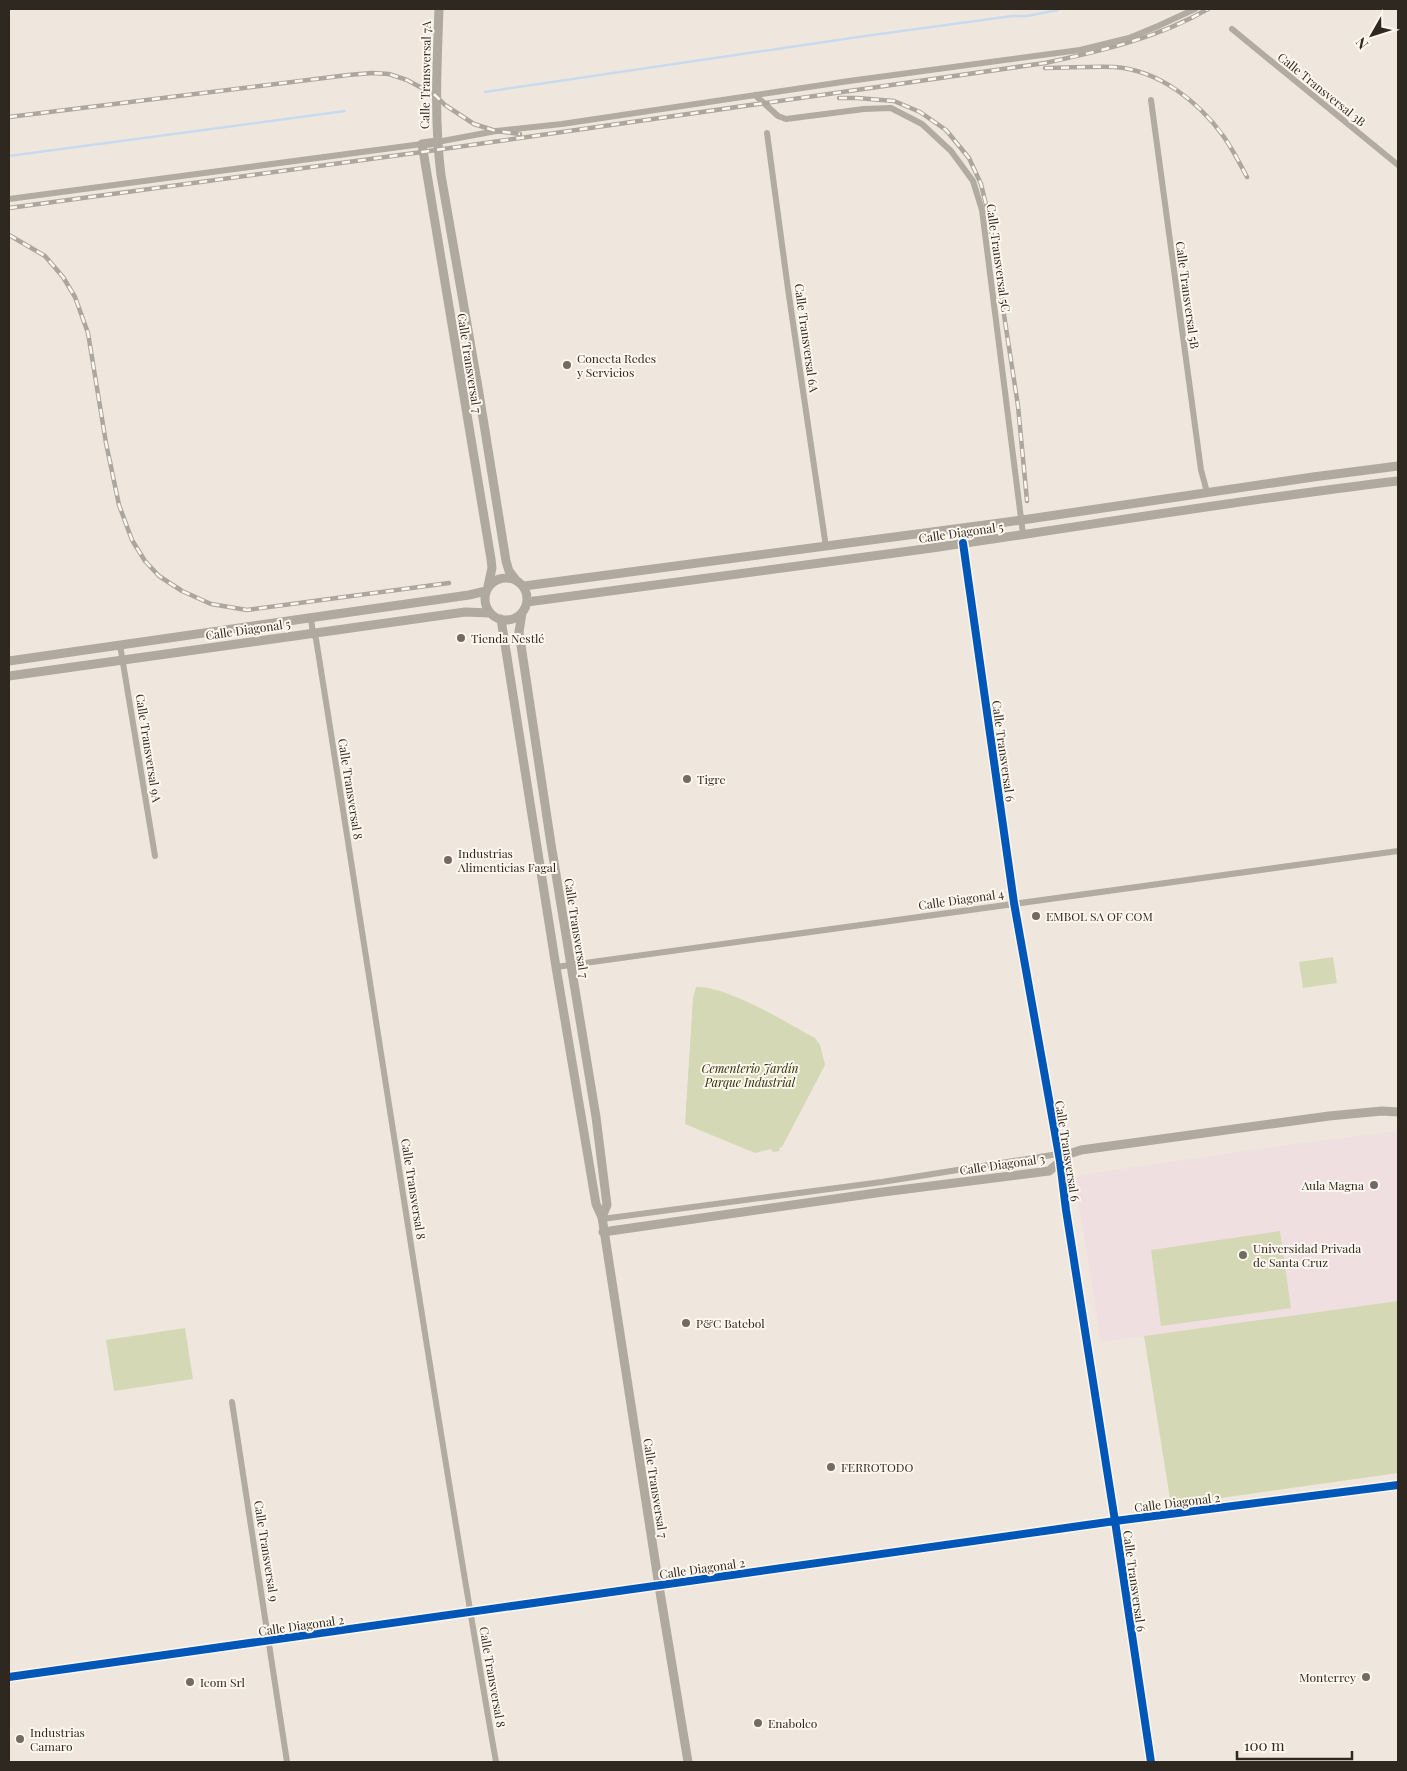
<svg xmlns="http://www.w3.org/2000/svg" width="1407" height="1771" viewBox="0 0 1407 1771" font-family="'Playfair Display',serif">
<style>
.education{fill:#f0dfe1}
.green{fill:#d4d8b4}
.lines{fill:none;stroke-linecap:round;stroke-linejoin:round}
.stream{stroke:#cadaee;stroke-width:2.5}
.street{stroke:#b1aba1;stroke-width:6}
.secondary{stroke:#b0a99f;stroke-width:9}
.rail-casing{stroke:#ada69f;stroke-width:4.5}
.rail{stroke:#fdf7ef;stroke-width:2.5;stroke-dasharray:8;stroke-linecap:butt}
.cycleway-casing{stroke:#fdf7ef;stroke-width:11}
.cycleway{stroke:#0057b8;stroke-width:8}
.poi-dot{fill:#726b63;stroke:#fdf7ef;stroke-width:2}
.labels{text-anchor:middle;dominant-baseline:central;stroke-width:4;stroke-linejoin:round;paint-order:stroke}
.street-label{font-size:12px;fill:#2e2821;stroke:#fdf7ef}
.poi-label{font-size:12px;fill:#2e2821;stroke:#fdf7ef;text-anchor:start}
.park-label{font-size:12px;font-style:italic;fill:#273000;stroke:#fdf7ef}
</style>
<rect width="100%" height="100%" fill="#efe7dd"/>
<path class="education" d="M1398,1131V1301L1101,1342L1075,1181L1079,1175L1293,1144Z"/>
<path class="green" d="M1333,957L1337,983L1303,988L1299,962Z
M696,987C726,985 787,1023 815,1038L820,1045L825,1065L782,1147L779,1148L780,1151L773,1152L771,1149L755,1153L685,1124L693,998Z
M1280,1231L1291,1308L1161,1326L1151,1250Z
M1398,1301V1473L1171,1505L1144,1336Z
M185,1328L193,1379L114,1391L106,1340Z"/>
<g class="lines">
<path class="stream" d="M485,92L858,37L1012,16H1027L1058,10
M9,156L345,111"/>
<path class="street" d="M1232,29L1398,165
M755,95L778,116L786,119L864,109L891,108L922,124L951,151L973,181L982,210L1023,534
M1151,100L1201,470L1207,492
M767,133L788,289L826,547
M437,142L496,131L562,124L849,81L1080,50L1129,38L1158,26L1195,9
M9,199C147,181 284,162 422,144
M963,543L1014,903L1060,1161L1066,1210L1115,1521L1151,1762
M311,619L313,633L316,639C376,1014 431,1389 496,1762
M120,645L155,856
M556,967L1398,851
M602,1219L882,1182L1058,1154
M232,1402L287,1762
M9,1677L1115,1521L1398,1485"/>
<path class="secondary" d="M439,9C437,65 434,120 441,175L478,387L506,561L509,571L516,580
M437,142L422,144L491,559L492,568L488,586
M485 599a21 21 0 1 1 42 0a21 21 0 1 1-42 0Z
M524,586L1022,520L1313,477L1398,466
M527,602C665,584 802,566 939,547C1092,525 1245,499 1398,481
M522,613L519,632L551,844L596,1117L607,1205L602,1217
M501,619L556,967L596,1204L602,1217L659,1586L688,1762
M9,661L469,595L486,591
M9,676L465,612L490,613
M603,1232L883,1192L1049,1171L1069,1154L1081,1150L1329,1116L1382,1111L1398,1112"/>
<defs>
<path id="rail" d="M1045,68C1068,68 1091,66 1114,67C1159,70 1199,102 1224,137C1233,150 1240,164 1247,177
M839,98H857L894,101L920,112L946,130L969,158L981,184L989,217L1018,406L1027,501
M9,117L348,75L372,73L389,74L407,80L435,95L445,105L474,124L496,131L520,134
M9,208L422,152L1045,63C1101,51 1158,38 1208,9
M9,235L45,256L63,277L75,297L88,333L106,443L119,505L132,540L145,561L159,576L182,591L211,604L247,610L449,583"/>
</defs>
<use href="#rail" class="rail-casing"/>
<use href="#rail" class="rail"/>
<defs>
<path id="cycleway" d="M963,543L1014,903L1060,1161L1066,1210L1115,1521L1151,1762
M9,1677L1115,1521L1398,1485"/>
</defs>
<use href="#cycleway" class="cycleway-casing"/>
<use href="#cycleway" class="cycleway"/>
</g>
<g class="poi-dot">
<circle cx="567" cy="365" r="5"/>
<circle cx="461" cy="638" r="5"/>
<circle cx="687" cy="779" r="5"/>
<circle cx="448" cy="860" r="5"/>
<circle cx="1036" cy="916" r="5"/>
<circle cx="1374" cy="1185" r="5"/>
<circle cx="1243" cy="1255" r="5"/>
<circle cx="686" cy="1323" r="5"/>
<circle cx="831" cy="1467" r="5"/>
<circle cx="1366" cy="1677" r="5"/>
<circle cx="190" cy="1682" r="5"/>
<circle cx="758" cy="1723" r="5"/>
<circle cx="20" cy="1739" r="5"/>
</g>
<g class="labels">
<g class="street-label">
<text transform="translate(425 75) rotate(-89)">Calle Transversal 7A</text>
<text transform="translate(1322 89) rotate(39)">Calle Transversal 3B</text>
<text transform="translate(999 258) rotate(82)">Calle Transversal 5C</text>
<text transform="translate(1188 295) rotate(82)">Calle Transversal 5B</text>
<text transform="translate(807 338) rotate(82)">Calle Transversal 6A</text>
<text transform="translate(470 363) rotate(81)">Calle Transversal 7</text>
<text transform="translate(961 532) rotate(-8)">Calle Diagonal 5</text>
<text transform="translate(248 629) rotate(-8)">Calle Diagonal 5</text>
<text transform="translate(149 748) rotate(81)">Calle Transversal 9A</text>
<text transform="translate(1004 751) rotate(82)">Calle Transversal 6</text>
<text transform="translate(351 789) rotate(81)">Calle Transversal 8</text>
<text transform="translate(961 899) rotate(-8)">Calle Diagonal 4</text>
<text transform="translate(577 928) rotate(81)">Calle Transversal 7</text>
<text transform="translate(1068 1151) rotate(81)">Calle Transversal 6</text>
<text transform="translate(1002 1164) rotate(-8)">Calle Diagonal 3</text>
<text transform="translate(414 1189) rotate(81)">Calle Transversal 8</text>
<text transform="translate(656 1488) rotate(81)">Calle Transversal 7</text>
<text transform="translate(1177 1502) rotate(-7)">Calle Diagonal 2</text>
<text transform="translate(267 1551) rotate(81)">Calle Transversal 9</text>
<text transform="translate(702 1568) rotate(-8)">Calle Diagonal 2</text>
<text transform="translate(1135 1581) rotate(82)">Calle Transversal 6</text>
<text transform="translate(301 1625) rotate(-8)">Calle Diagonal 2</text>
<text transform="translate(493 1677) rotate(80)">Calle Transversal 8</text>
</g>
<g class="poi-label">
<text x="577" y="358">Conecta Redes<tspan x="577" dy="14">y Servicios</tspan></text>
<text x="471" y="638">Tienda Nestlé</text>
<text x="697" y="779">Tigre</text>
<text x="458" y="853">Industrias<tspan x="458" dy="14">Alimenticias Fagal</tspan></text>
<text x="1046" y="916">EMBOL SA OF COM</text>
<text x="1364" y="1185" text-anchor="end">Aula Magna</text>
<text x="1253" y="1248">Universidad Privada<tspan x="1253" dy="14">de Santa Cruz</tspan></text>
<text x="696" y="1323">P&amp;C Batebol</text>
<text x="841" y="1467">FERROTODO</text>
<text x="1356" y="1677" text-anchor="end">Monterrey</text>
<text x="200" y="1682">Icom Srl</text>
<text x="768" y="1723">Enabolco</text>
<text x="30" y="1732">Industrias<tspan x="30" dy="14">Camaro</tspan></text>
</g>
<g class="park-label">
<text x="750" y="1068">Cementerio Jardín<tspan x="750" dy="14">Parque Industrial</tspan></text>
</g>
</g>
<rect width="1407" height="1771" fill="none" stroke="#2e2821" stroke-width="20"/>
<g transform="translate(1372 35) rotate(231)" stroke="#fdf7ef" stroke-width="4" paint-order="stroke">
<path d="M0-4L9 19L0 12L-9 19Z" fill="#2e2821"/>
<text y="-8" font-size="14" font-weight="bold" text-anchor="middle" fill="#2e2821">N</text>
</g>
<path d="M1237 1751v8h115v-8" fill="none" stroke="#2e2821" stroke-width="2.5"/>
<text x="1244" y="1751" font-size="15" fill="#2e2821" stroke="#fdf7ef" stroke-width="4" paint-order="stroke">100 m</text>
</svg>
